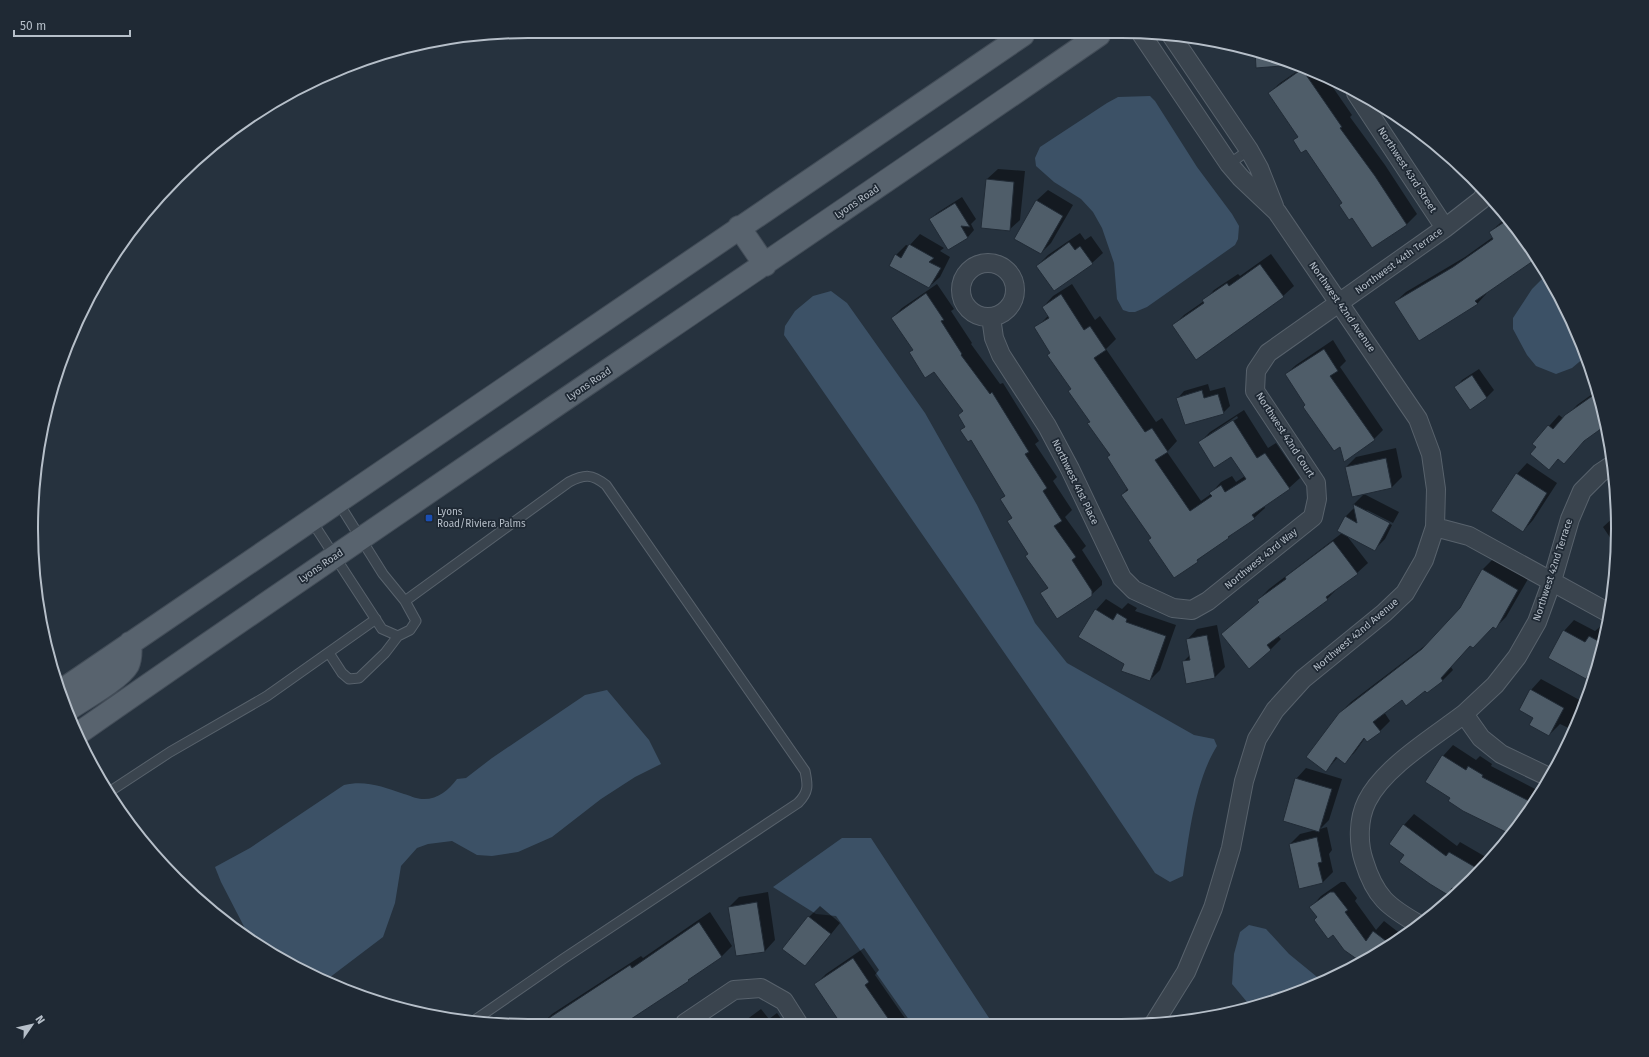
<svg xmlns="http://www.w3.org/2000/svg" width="1649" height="1057" viewBox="0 0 1649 1057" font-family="'Fira Sans',sans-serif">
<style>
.water{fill:#3c5166}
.shadow{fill:#0007;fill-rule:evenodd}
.building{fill:#4f5d69;stroke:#212b36}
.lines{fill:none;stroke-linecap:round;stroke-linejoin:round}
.service-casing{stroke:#58626c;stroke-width:11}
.minor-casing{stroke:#58626c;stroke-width:20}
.primary-casing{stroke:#434d58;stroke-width:24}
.service{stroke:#3a444e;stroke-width:9}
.minor{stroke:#3a444e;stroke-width:18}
.primary{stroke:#58636e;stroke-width:22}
.transit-dot{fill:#1a4fb4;stroke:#1f2934;stroke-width:1.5}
.labels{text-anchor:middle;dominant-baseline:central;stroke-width:3.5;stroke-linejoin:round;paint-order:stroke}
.street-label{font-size:10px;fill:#b6bfc9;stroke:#1f2934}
.poi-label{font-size:10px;fill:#b6bfc9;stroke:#1f2934;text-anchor:start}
.rim{fill:none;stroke:#b6bfc9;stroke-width:2}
</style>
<rect width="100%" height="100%" fill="#26323e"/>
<path class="water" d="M1150,96L1155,101L1197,167L1232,214L1239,226L1238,239L1235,245L1147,307L1135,312H1129L1123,310L1117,299L1114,263L1102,228L1093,212L1081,199L1054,182L1036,166L1035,158L1040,147L1107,103L1118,97Z
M1546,275L1567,308L1585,357L1572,368L1556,374L1536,366L1527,355L1513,329V318L1532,289Z
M831,291L847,303L925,413L977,505L1035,623L1067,663L1194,735L1214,739L1217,746C1195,781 1189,835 1183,876L1170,882L1155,873L1085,769L784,335L785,326L795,311L813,296Z
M607,690L649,740L661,764L635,777L601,799L552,837L518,852L492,856L477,855L452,841L428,844L417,848L401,866L395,903L383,937L325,981L252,942L221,882L215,867L250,848L344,785C366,780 383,787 404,794C409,795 416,799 422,799C437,800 449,790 457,779L466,778L492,758L585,695Z
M842,838H871L993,1024H912L836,916L816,914L773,887Z
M1249,925L1266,929L1289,954L1322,981L1252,1008L1232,984L1234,954L1240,932Z"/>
<path class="shadow" d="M1302,68L1325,76L1352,115L1350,117L1385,165L1417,214L1407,224L1372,247L1306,149L1295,140L1299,136L1269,93L1280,83Z
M1436,146L1448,154L1458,165L1452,169Z
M998,169L1025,171L1020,220L1009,230L987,179Z
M1048,190L1073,205L1051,243L1041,253L1016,238L1037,200Z
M962,197L976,219L971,224L974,230L968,237L948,249L930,219L937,213Z
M1507,217L1515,225L1486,292L1487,293L1477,304L1395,302L1406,292L1465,257L1493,237L1490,232Z
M1080,233L1085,240L1091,236L1103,253L1092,263L1037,266L1048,255Z
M920,234L944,248L940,251L950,257L940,277L929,287L896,255L906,245L909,246Z
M1271,254L1294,286L1283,296L1173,326L1184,315L1204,301L1214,290L1238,274L1240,276Z
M937,284L954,309L951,311L972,343L971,344L1000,384L1003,383L1039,441L1035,444L1057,477L1053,481L1072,510L1065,517L1086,546L1082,550L1102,581V585L1091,595L1042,593L1048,587L1008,521L1013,517L1001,499L1005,495L971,439L961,430L966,426L959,415L963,411L934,371L910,352L914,349L892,318L902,308Z
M1072,284L1095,320L1100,316L1116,339L1106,349L1156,422L1162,418L1177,441L1167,452L1201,501L1211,494V493L1221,482L1232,476L1236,482L1245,476L1231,456L1199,443L1210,432L1244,410L1268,448L1276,443L1300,478L1289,488L1264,506L1265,508L1254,518L1236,530L1228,538L1174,577L1152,537L1122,495L1128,488L1051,352L1036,328L1048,316L1043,307L1053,296ZM1237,416L1238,418L1210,436V434Z
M1333,340L1346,361L1340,367L1383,430L1374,439L1341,445L1286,374L1296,365Z
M1479,369L1494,390L1487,397L1470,408L1456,387L1462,380Z
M1208,384L1210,391L1225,387L1230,406L1223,413L1178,398L1184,391Z
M1598,390L1601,400L1605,425L1559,458L1549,469L1537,447L1533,444L1559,415L1564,419L1577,405Z
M1396,448L1402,477L1392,487L1352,496L1346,467L1356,457Z
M1527,463L1557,483L1533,520L1523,531L1493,510L1517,474Z
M1364,494L1399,512L1393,523L1367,510V512L1392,525L1385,539L1374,550L1347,536L1368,563L1357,573L1338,588L1327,599L1278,636L1281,639L1270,650L1222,635L1259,602L1258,600L1269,589L1342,533L1345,517L1355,507L1354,504Z
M1616,515L1615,545L1603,527Z
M1493,559L1528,579L1506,617L1496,627L1493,626L1471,645L1451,667L1453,670L1443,680L1426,690L1402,699L1384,712L1390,721L1380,731L1365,738L1355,752L1345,762L1338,757L1326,771L1340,713L1351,702L1431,641L1460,608L1483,569Z
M1106,599L1122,609L1128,603L1137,608L1135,611L1176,625L1160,670L1150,680L1080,636L1096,610Z
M1574,620L1595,631L1601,626L1606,628L1593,682L1549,658L1564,631Z
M1217,625L1225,667L1215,677L1187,683L1183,662L1190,655L1187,640L1197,629Z
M1541,679L1585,703L1573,730L1560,724L1549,735L1534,718L1531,690Z
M1453,745L1476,760L1480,756L1492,764L1491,766L1541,792L1511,834L1463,810L1452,797L1443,756Z
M1306,768L1342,779L1329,820L1320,829L1327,827L1332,850L1329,854L1333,872L1322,883L1290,844L1300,834L1316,830L1296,779Z
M1414,814L1457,846L1460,842L1491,860L1452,896L1431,884L1406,854L1404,825Z
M1341,882H1345L1357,898L1355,901L1376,930L1384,921L1402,935L1405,931L1407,933L1361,962L1318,917L1311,907L1321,896Z
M768,892L775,940L765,951L736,955L729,907L739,897Z
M820,906L840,923L815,954L805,965L784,948L809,917Z
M710,912L732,946L722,956L623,1023L544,1022L552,1014L641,956L643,958Z
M864,948L879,970L875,975L909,1024H841L816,984L826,974Z
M761,1009L769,1019L777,1013L784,1023H742Z"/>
<path class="building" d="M1255,50L1260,52L1294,65L1256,68Z
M1302,69L1342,127L1340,128L1375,176L1407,225L1372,248L1352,218L1349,220L1339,205L1342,203L1306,150L1301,153L1293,140L1298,137L1268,93Z
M986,179L1014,182L1010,231L981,228Z
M1036,200L1063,216L1041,254L1014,239Z
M955,203L970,227L961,226L968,238L948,250L929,219Z
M1509,219L1515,225L1536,259L1475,301L1478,304L1419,341L1394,302L1453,267L1493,239L1489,232Z
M1069,242L1075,250L1080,246L1093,264L1054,291L1036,266Z
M909,244L934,258L929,262L941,268L929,288L889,266L895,254L901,258Z
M1260,264L1284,297L1196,360L1172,325L1204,303L1202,300L1227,283L1229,286Z
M926,293L944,320L941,321L962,354L961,355L990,394L992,392L1029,452L1025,454L1047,488L1043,491L1062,521L1054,526L1076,557L1072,560L1092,591V596L1057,619L1040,593L1048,588L1025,556L1028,554L1007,521L1012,518L1000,499L1005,496L971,440L968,442L960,430L965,427L958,415L963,411L934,372L925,378L909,352L913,350L891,318Z
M1061,294L1084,330L1090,326L1106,350L1094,358L1145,432L1152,428L1168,452L1155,460L1190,511L1212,496L1209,493L1221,485L1225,492L1246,479L1231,457L1214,468L1198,442L1233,420L1257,458L1265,453L1290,489L1252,515L1255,519L1228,537L1229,538L1197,560L1198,562L1174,578L1148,540L1151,538L1121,495L1128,490L1107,457L1110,455L1087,423L1090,422L1068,391L1071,389L1047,355L1050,353L1034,327L1049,318L1042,307Z
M1324,349L1338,371L1330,376L1375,440L1344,462L1340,447L1334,451L1303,407L1305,405L1285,374Z
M1472,375L1487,398L1470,410L1454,387Z
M1202,390L1204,398L1218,394L1224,414L1185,425L1176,398Z
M1598,392L1601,400L1605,426L1584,441L1564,464L1558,459L1549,470L1530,454L1536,447L1532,444L1548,425L1553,429L1565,415Z
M1386,458L1392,488L1352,497L1345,467Z
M1516,473L1547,493L1523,532L1491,511Z
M1353,504L1390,523L1375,551L1337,531L1345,516L1357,523Z
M1333,541L1358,574L1326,597L1328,600L1267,645L1271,650L1249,669L1221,634L1259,602L1257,600L1286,579L1285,577Z
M1482,569L1518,590L1496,629L1493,627L1473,648L1470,646L1441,678L1443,681L1427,693L1425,691L1406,706L1402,700L1373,722L1381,732L1367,742L1364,738L1345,764L1336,757L1326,772L1306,757L1339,713L1422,649L1460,608Z
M1095,609L1113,620L1117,613L1127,619L1126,622L1166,636L1150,681L1121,671L1124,664L1078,637Z
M1563,630L1585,642L1589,636L1602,643L1600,654L1586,679L1548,658Z
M1207,635L1215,678L1186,684L1182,661L1190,660L1186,639Z
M1530,689L1564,708L1549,736L1529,725L1533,718L1519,710Z
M1442,755L1466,770L1468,766L1483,775L1482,777L1533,803L1510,834L1463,811L1448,801L1450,798L1425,782Z
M1295,778L1332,789L1319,832L1283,821Z
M1403,824L1446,856L1449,852L1480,870L1457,891L1452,888L1448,895L1430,884L1399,862L1404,855L1389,844Z
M1317,837L1322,862L1318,863L1323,883L1299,889L1289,844Z
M1330,892H1334L1348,910L1345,912L1366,941L1373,931L1390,944L1361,962L1344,950L1333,935L1328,939L1314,920L1317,917L1309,907Z
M757,902L765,952L736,956L728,907Z
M808,916L831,934L805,966L782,949Z
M699,922L722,957L688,980L689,981L663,998L625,1023L543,1022L630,965L632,968Z
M853,958L869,982L865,985L892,1024H841L814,984Z"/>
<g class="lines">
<defs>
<path id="service" d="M1229,164L1249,150
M311,520L382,629L398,636
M405,601L569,482C585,474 592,474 606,485L805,771C808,785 809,792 798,803L563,959L472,1022
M329,653L342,673L349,679L359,678L385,653L398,636L410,630L416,621L405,601L383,574L338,502
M109,792L170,752L267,696L376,619"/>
<path id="minor" d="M1142,35L1229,164L1241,178L1277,212L1418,419L1431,454L1436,489L1435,527L1424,560L1405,593L1384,613L1303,679L1275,710L1257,739L1244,781L1231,848L1213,908L1186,972L1153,1025
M1171,35L1249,150L1259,168L1274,206
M1356,93L1445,228
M961 290a27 27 0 1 1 54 0a27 27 0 1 1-54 0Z
M991,317L994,338L1001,355L1047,426L1070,469L1122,578L1134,590L1173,608L1192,610L1208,601L1313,517L1317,499L1316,483L1255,391L1256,371L1268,353L1445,228L1481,200L1485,194
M1435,527L1469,536L1609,613
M1464,714L1495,685L1517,657L1537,622L1552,581L1570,519L1582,491L1600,473L1612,465
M1420,925C1388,907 1375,897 1364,861C1358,843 1358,819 1367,801C1384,767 1434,737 1464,714L1481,738L1501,754L1551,778
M685,1023L734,990L761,988L784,1001L798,1023"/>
<path id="primary" d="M739,227L765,265
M62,690L1023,35
M69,709C84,699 120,679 128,665C131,658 131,651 130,643
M79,733C417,497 760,269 1099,35"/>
</defs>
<use href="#service" class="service-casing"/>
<use href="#minor" class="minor-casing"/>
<use href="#primary" class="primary-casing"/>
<use href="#service" class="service"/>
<use href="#minor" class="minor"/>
<use href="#primary" class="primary"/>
</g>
<rect class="transit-dot" x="425" y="514" width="8" height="8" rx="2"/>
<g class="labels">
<g class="street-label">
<text transform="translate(1407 170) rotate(57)">Northwest 43rd Street</text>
<text transform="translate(857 202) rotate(-34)">Lyons Road</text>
<text transform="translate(1399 261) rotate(-36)">Northwest 44th Terrace</text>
<text transform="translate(1342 307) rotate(55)">Northwest 42nd Avenue</text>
<text transform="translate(589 384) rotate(-34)">Lyons Road</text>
<text transform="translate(1285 435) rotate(57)">Northwest 42nd Court</text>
<text transform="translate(1075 482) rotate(64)">Northwest 41st Place</text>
<text transform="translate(1261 559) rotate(-39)">Northwest 43rd Way</text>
<text transform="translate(321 566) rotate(-34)">Lyons Road</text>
<text transform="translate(1553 570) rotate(-72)">Northwest 42nd Terrace</text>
<text transform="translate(1356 635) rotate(-40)">Northwest 42nd Avenue</text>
</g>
<g class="poi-label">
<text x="437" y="512">Lyons<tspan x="437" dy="12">Road/Riviera Palms</tspan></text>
</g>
</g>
<path d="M0 0H1649V1057H0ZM528 38H1121A490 490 0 0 1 1611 528V529A490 490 0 0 1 1121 1019H528A490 490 0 0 1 38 529V528A490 490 0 0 1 528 38Z" fill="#1f2934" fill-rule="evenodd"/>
<path class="rim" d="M528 38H1121A490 490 0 0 1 1611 528V529A490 490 0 0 1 1121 1019H528A490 490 0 0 1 38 529V528A490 490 0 0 1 528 38Z"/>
<g transform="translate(32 1025) rotate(56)" stroke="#1f2934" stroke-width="3" paint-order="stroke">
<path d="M0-3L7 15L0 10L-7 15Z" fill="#b6bfc9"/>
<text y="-6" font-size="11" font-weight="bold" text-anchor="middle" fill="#b6bfc9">N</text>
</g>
<path d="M14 30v6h116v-6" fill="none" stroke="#b6bfc9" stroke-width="2"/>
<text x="20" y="30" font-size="12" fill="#b6bfc9" stroke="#1f2934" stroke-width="3" paint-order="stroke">50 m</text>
</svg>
